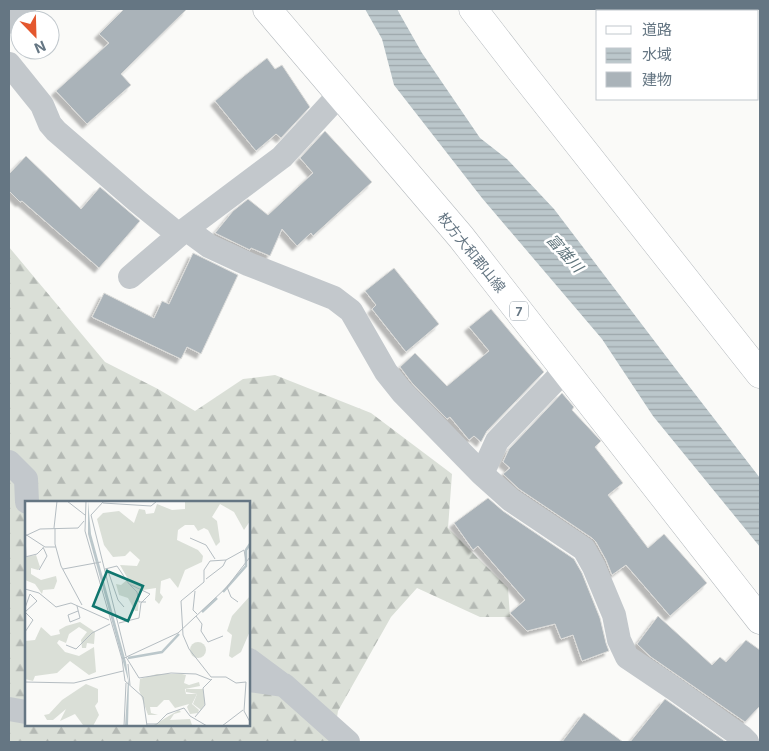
<svg xmlns="http://www.w3.org/2000/svg" width="769" height="751" viewBox="0 0 769 751" font-family="Inter,'Noto Sans JP',sans-serif">
<style>
.forest{fill:url(#forest-firs);fill-rule:evenodd}
.water{fill:url(#water-rules)}
.building{fill:#aab3b9;stroke:#dcdcda;filter:url(#shadow)}
.lines{fill:none;stroke-linecap:round;stroke-linejoin:round}
.primary-casing{stroke:#b5babe;stroke-width:29}
.minor{stroke:#c3c8cc;stroke-width:24}
.primary{stroke:#fff;stroke-width:28}
.labels{text-anchor:middle;dominant-baseline:central;stroke-width:5;stroke-linejoin:round;paint-order:stroke}
.shield{fill:#fff;stroke:#939fa8;stroke-width:1}
.shield-label{font-size:12px;font-weight:bold;fill:#657683}
.street-label{font-size:14px;fill:#657683;stroke:#fff}
.water-label{font-size:15px;font-style:italic;fill:#60757c;stroke:#fff}
.inset-river{fill:none;stroke:#bbc7cb;stroke-width:2.5}
.inset-road{fill:none;stroke:#b5bdc2;stroke-width:1}
.view{fill:#0f766e;fill-opacity:0.15;stroke:#0f766e;stroke-width:2.5}
.inset-edge{fill:none;stroke:#657683;stroke-width:2.5}
</style>
<defs>
<pattern id="forest-firs" width="22" height="20" patternUnits="userSpaceOnUse" patternTransform="scale(1.25)"><rect width="22" height="20" fill="#dadfd7"/><path d="M5 1l3.5 6h-7zM16 11l3.5 6h-7z" fill="#b4b9b4"/></pattern>
<pattern id="water-rules" width="6" height="5" patternUnits="userSpaceOnUse" patternTransform="scale(1.25)"><rect width="6" height="5" fill="#bbc7cb"/><path d="M0 2.5h6" fill="none" stroke="#9ca6aa"/></pattern>
<filter id="shadow"><feDropShadow dx="-4.5" dy="4.5" stdDeviation="1" flood-color="#0004"/></filter>
</defs>
<rect width="100%" height="100%" fill="#fafaf8"/>
<path class="forest" d="M9,247L105,362L158,389L195,411L243,379L275,375L371,413L452,474L448,528L508,588L510,617H480L417,588L391,617L338,711L333,742H9ZM26,502H249V725H26Z"/>
<path class="water" d="M365,9H397L422,53L480,138L507,159L554,209L675,368L760,478V547L653,416L602,339L482,198L394,85L382,39Z"/>
<path class="building" d="M124,9H187L121,74L131,85L87,124L56,91L109,43L99,34Z
M267,58L275,69L282,65L310,107L281,138L276,134L256,151L215,101L244,76Z
M325,131L372,182L313,236L311,233L297,246L282,229L270,256L251,248L250,250L215,233L233,211L248,199L268,215L313,173L300,158Z
M26,156L81,209L100,187L140,221L99,268L22,201L20,202L9,191V174Z
M193,253L238,275L201,354L187,347L181,359L92,317L104,293L154,318L162,301L169,304Z
M394,268L439,324L406,352L372,309L376,305L365,291Z
M491,309L544,372L487,431L481,442L474,436L469,440L450,417L447,419L412,383L400,367L415,353L447,386L489,351L469,327Z
M562,393L574,407L572,410L601,441L595,447L623,483L608,495L648,548L664,534L707,583L670,616L626,565L612,575L606,560L596,542L592,538L519,489L503,474L510,468L503,462L509,449Z
M488,498L503,511L574,559L582,573L600,618L606,643L609,651L582,661L573,635L561,639L555,624L527,631L510,613L525,600L478,546L473,550L454,523Z
M658,616L712,665L720,657L726,662L746,640L760,650V706L745,722L651,657L637,644Z
M665,699L726,742H630Z
M584,713L623,742H562Z"/>
<g class="lines">
<defs>
<path id="primary" d="M267,9L461,237L760,620
M473,9L524,75L760,374"/>
</defs>
<use href="#primary" class="primary-casing"/>
<path class="minor" d="M9,22L24,9
M9,64L42,105L50,124L56,131L137,201L179,235
M186,229L209,246L248,264L334,298L351,311L386,372L402,392L482,474L511,500L584,549L594,567L614,615L619,640L627,657L673,688L742,737L747,742
M130,277L186,229L282,157L340,94
M9,462L26,479L27,502
M482,474L497,441L565,370
M249,660L280,683
M249,680L284,685L348,742
M9,709L26,712"/>
<use href="#primary" class="primary"/>
</g>
<g class="labels">
<rect class="shield" x="510" y="301.5" width="18" height="19" rx="4"/>
<g class="shield-label">
<text x="519" y="311">7</text>
</g>
<g class="street-label">
<text transform="translate(472 252) rotate(51)">枚方大和郡山線</text>
</g>
<g class="water-label">
<text transform="translate(565 253) rotate(48)">富雄川</text>
</g>
</g>
<g transform="translate(25 501)">
<rect width="225" height="225" fill="#fafaf8"/>
<path d="M165 149a8 8 0 1 1 16 0a8 8 0 1 1-16 0Z" fill="#dadfd7"/>
<path d="M148,0H225V20L219,29L209,11L195,3L187,16L192,20L195,41L191,45L183,29L179,27L173,30L169,24H160L153,29L152,39L173,49L178,55L177,61L160,69L153,87L145,77L136,80L135,92L138,96L134,103L130,99L131,87L118,89L114,95L113,110H110L103,97L94,94L91,83L96,84L103,78L95,64L112,65L115,59L105,50L100,55L88,56L79,44L72,18L78,12L94,10L109,22L114,8L120,9L121,13L129,12L132,3L147,9L160,8V1ZM11,54L15,66L13,69L6,67V73L16,79L31,75L32,80L29,88L18,89L17,93L10,83L0,79V56ZM225,95V130L216,151L207,157L204,155L207,134L202,130L207,115ZM55,121L70,131L69,143L62,142L61,147H57L56,139L62,131L54,126L44,133L41,142L34,139L32,142L40,151L54,155L69,146L71,171L64,174L45,160L32,172L10,175L8,180L0,178V140L10,139L16,126L26,135L35,133L34,129L41,125ZM132,173H157L161,174L159,182L164,184L174,181L175,185L160,188L161,193H172L167,203L174,209L173,212L165,213L162,206L164,203L150,207L144,199H139L132,206H125L126,212L133,214H123L114,189L115,178ZM61,183L73,188V201L70,205L74,214L68,225L58,224L50,213L35,220L41,208L28,219H22L19,214L24,213L37,199ZM154,209L156,211L149,213L145,219L165,218L167,224L127,225Z" fill="#dadfd7"/>
<path d="M168,188H178L180,203L176,209L168,203L172,193L161,191V188Z" fill="#dadfd7"/>
<path d="M63,0L66,33L101,161L104,183L103,225H100L103,179L63,33Z" fill="#bbc7cb"/>
<path class="inset-river" d="M198,91L221,65V49L225,43M177,111L192,97M103,157L137,151L154,133"/>
<path class="inset-road" d="M42,0L60,14M61,0L60,30L97,158L100,180L118,196L122,225M78,2L126,5L132,0M66,14L101,155M66,14L79,0M29,27L32,0M30,27V43L36,65L57,104M0,33L20,46H31M0,35L15,28L53,27L59,20M0,35L1,55M165,37L181,44L190,58M0,56L12,53L18,47M221,60L219,49L201,59L185,60L179,69V81L156,100L158,134L164,148L186,176H201L211,182L221,181L219,210L225,221M82,67L93,99L99,106M38,68L76,61M80,68L92,65L104,83L125,93L116,102L114,117L94,122M14,69L22,55L18,46M181,78L198,65L201,59M105,84L112,91L114,101H121M202,86L206,96L213,101M0,88L14,92L31,106L46,102L84,119M170,90L168,109L172,113M52,105L55,117L45,121L43,114L53,110M0,107L5,93L12,100L0,111M171,115L177,123L176,130L183,141L198,135M0,131L8,119L0,111M41,144L51,148L67,132L85,123M101,156L114,177L146,172L171,173L186,179M97,158L153,132L202,86L225,56M103,163L105,184M0,181L49,182L98,170M170,216L180,204L178,187L187,178M122,223H132L142,213L159,207L165,215L182,225M99,225L101,182M197,225L218,209"/>
<path class="view" d="M82,70L118,85L103,120L68,105Z"/>
<rect width="225" height="225" class="inset-edge"/>
</g>
<rect width="769" height="751" fill="none" stroke="#657683" stroke-width="20"/>
<rect x="596" y="10" width="162" height="90" fill="#ffffff" stroke="#c1c8cd"/>
<rect x="606" y="26" width="25" height="8" fill="#ffffff" stroke="#c1c8cd"/>
<text x="642" y="35" font-size="15" fill="#657683">道路</text>
<rect x="606" y="48" width="25" height="15" fill="url(#water-rules)" stroke="#c1c8cd"/>
<text x="642" y="60" font-size="15" fill="#657683">水域</text>
<rect x="606" y="72" width="25" height="15" fill="#aab3b9" stroke="#c1c8cd"/>
<text x="642" y="85" font-size="15" fill="#657683">建物</text>
<g transform="translate(35 35) rotate(157)"><circle r="24" fill="#ffffff" stroke="#c1c8cd"/>
<path d="M0-4L9 19L0 12L-9 19Z" fill="#e4572e"/>
<text y="-8" font-size="14" font-weight="bold" text-anchor="middle" fill="#657683">N</text>
</g>
</svg>
